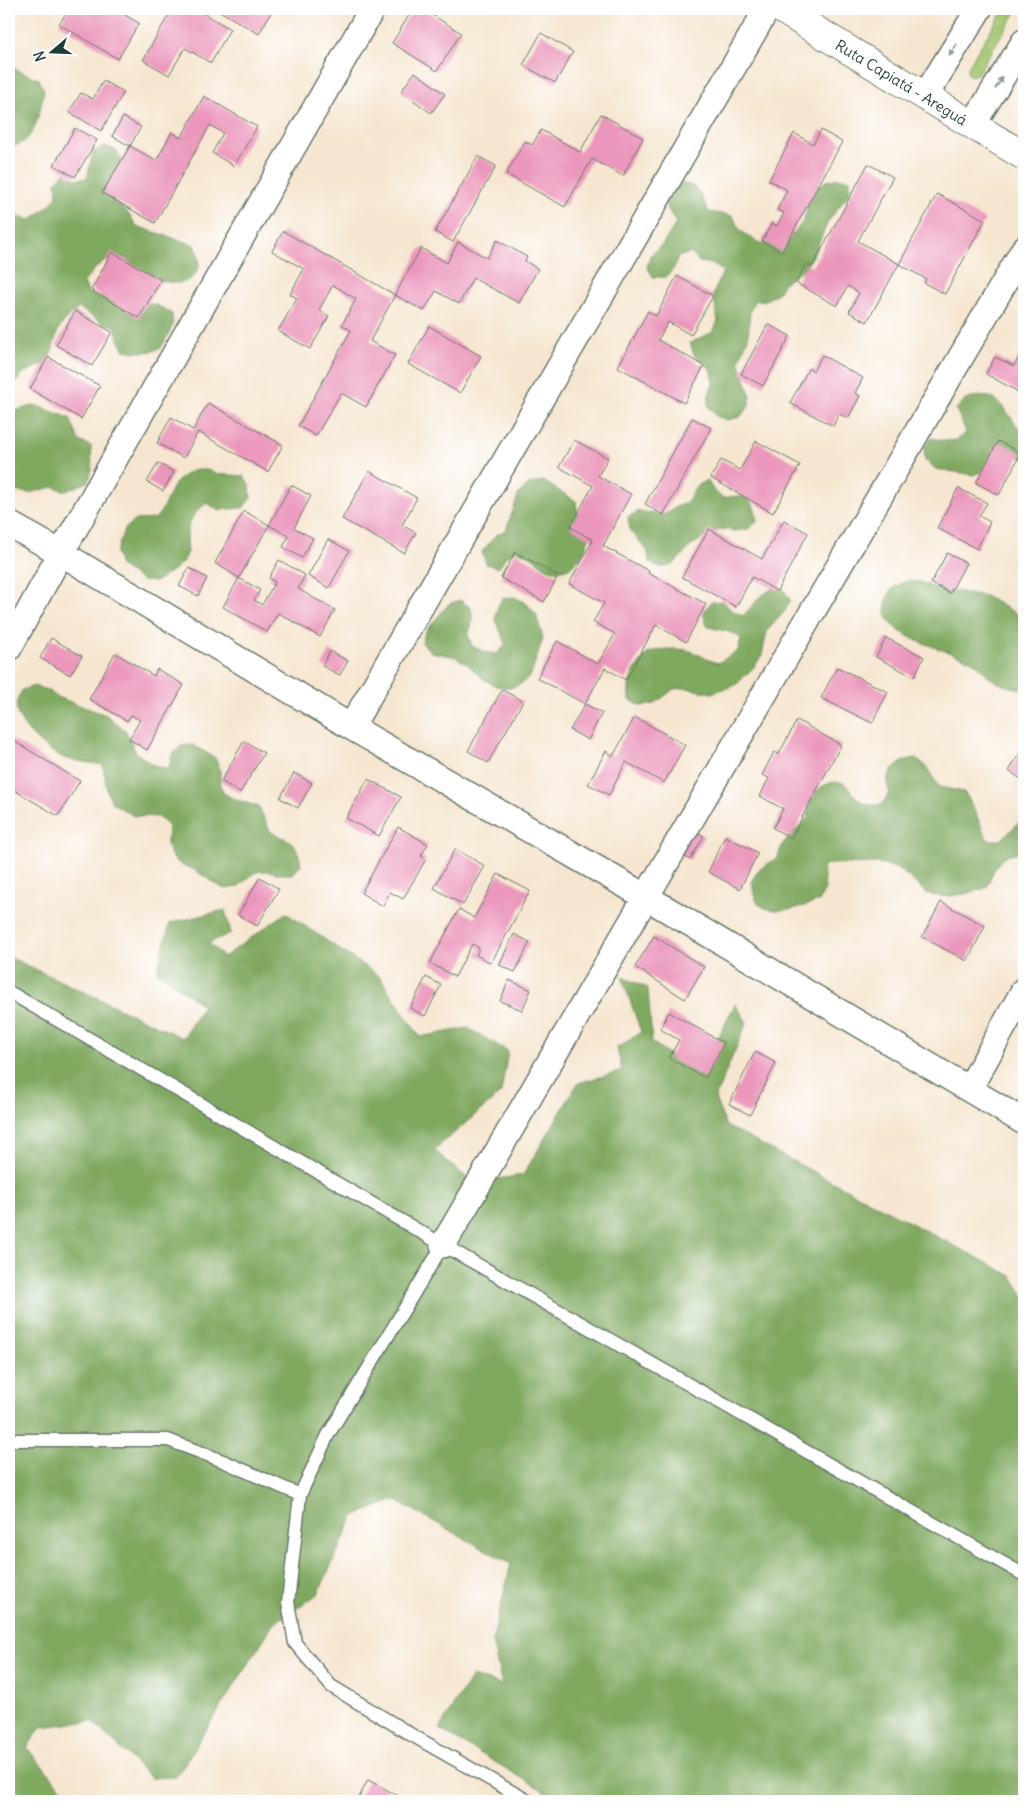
<svg xmlns="http://www.w3.org/2000/svg" width="1033" height="1810" viewBox="0 0 1033 1810" font-family="Delius,sans-serif">
<style>
.green{fill:#a0c36c;stroke:#608050}
.forest{fill:#80a960;stroke:#50734a}
.building{fill:#eb97bc}
.lines{fill:none;stroke-linecap:round;stroke-linejoin:round}
.service-casing{stroke:#6a786b;stroke-width:15}
.minor-casing{stroke:#6a786b;stroke-width:28}
.primary-casing{stroke:#6a786b;stroke-width:30}
.service{stroke:#fff;stroke-width:12}
.minor{stroke:#fff;stroke-width:25}
.primary{stroke:#fff;stroke-width:28}
.oneway{fill:#8f9e9a}
.labels{text-anchor:middle;dominant-baseline:central;stroke-width:4;stroke-linejoin:round;paint-order:stroke}
.street-label{font-size:15px;fill:#1f3d34;stroke:#fff}
</style>
<rect width="100%" height="100%" fill="#fff"/>
<filter id="ink" filterUnits="userSpaceOnUse"><feTurbulence type="fractalNoise" baseFrequency=".02" numOctaves="2"/><feDisplacementMap in="SourceGraphic" scale="10" xChannelSelector="R" yChannelSelector="G"/><feConvolveMatrix kernelMatrix="1 2 1 2 8 2 1 2 1" color-interpolation-filters="sRGB"/></filter>
<filter id="wash" filterUnits="userSpaceOnUse"><feTurbulence type="fractalNoise" baseFrequency=".0096" numOctaves="4" result="noise"/><feDisplacementMap in="SourceGraphic" scale="20" xChannelSelector="R" yChannelSelector="G"/><feGaussianBlur stdDeviation="1.12" result="paint"/><feColorMatrix in="noise" values="0 0 0 0 0 0 0 0 0 0 0 0 0 0 0 0 0 1.4 0 .05"/><feComposite in="paint" operator="in"/></filter>
<g filter="url(#wash)">
<rect width="100%" height="100%" fill="#f6e6d0"/>
<path class="green" d="M1004,9H1018L977,74L971,76L968,74L967,68Z"/>
<path class="forest" d="M9,63L17,70L39,79C40,82 43,87 44,90C44,94 41,101 41,106C37,123 31,146 9,146Z
M105,146L117,151L122,161L104,191C112,203 114,200 123,208C129,213 132,220 136,226L195,245C199,255 202,265 195,274C184,290 159,281 146,274C138,270 132,261 124,258C121,257 115,257 113,258C100,259 92,273 84,282L88,293C117,306 146,294 172,314L173,325L161,348C148,353 139,353 125,350L118,338L115,326L103,323L79,308L65,320L58,330L51,354L44,364L23,373L16,383L9,384V203L19,216L30,220L49,206L57,196L56,182L64,173L75,179L87,178L93,152Z
M838,178L850,180V192L828,222L812,258L804,268L784,283L778,293L766,300L754,301L750,313L748,338L739,361L751,397L748,408L740,417L728,420L716,416L708,406L709,395L713,384L712,371L704,362L694,355L690,343L713,332L718,321L713,295L723,271L712,264L699,262L690,253L678,257L674,268L666,277H653L647,266L652,254L663,244L676,223L662,199L675,183C699,183 699,193 709,212L733,216C735,219 736,224 738,227C741,232 753,240 760,243C779,251 801,231 806,213C809,204 809,195 816,188C822,182 830,180 838,178Z
M978,396C981,397 986,396 990,397C1003,401 1013,424 1024,433V459L1017,454L974,475L936,469L925,460L924,447L932,438L945,441L957,440L966,432L956,409L965,400Z
M35,405L70,418L79,441L91,446L92,470L88,482L66,491L53,487L29,493L9,490V413Z
M194,470H207L219,474L244,476L250,486L251,498L243,508L218,510L207,503C195,511 188,520 187,535C187,543 189,550 185,558C181,566 163,577 155,582L143,581L120,566L116,553L124,530L135,520L155,519C173,499 163,485 194,470Z
M707,480L714,491L723,498C746,493 755,498 757,522L748,529L735,531L724,529L712,532L692,545L674,564L662,568L650,563L647,550L630,531L628,517L639,511L664,515L674,508L687,502L696,486Z
M543,481L576,501L579,526L590,532C588,550 573,577 550,569C543,567 537,560 530,556C526,554 521,552 516,550L505,557L499,568L486,564L482,552L496,535L506,530L519,493L530,484Z
M908,581L920,582L933,587L985,596L1019,615L1024,616V689C1014,688 1001,686 992,679C985,674 980,665 972,661C950,649 880,639 886,604C888,590 895,585 908,581Z
M771,589H783L790,600L785,611L767,631L762,655L754,667L736,685L712,693L686,688L674,689L654,704L640,706L629,699C628,684 630,675 640,663C642,661 645,656 647,654C655,649 677,648 686,650C697,652 706,660 718,663L738,651L741,638C728,629 721,632 707,626L703,613L711,602L723,601L731,610L743,616L760,597Z
M515,597L527,604L536,614L543,638L531,675L521,684L510,688L496,686L485,680L467,664L456,657L431,652L422,643L425,632L441,613L449,604L460,600L471,608L473,620L468,635L472,646L484,652L497,654L505,645C501,624 488,622 502,599Z
M34,686L47,690L57,697L106,715L126,731L136,753L157,767L169,768L172,755L181,746L193,745L215,758L220,769V781L223,793L234,799L259,807L270,831C290,842 297,839 301,865L293,874H280L267,871L256,872L237,887L224,889L193,869L181,865L172,857L167,845L168,825L158,817L134,816L112,803L107,791L103,765C92,763 79,762 68,759C49,754 11,723 17,701C18,697 21,693 22,690Z
M914,758L925,765L939,787L964,792C975,807 979,824 988,840H1001L1024,817V853C1001,851 994,868 987,887C974,893 937,902 924,891C913,881 902,869 887,865C877,861 867,864 857,864C845,864 834,863 823,865L825,889L819,901C805,907 770,917 758,903C753,897 753,887 752,880L759,870L778,857L782,845L807,819L812,796L821,787L832,782L844,783C857,798 863,810 884,803L889,792L887,781L892,769L902,762Z
M225,910L231,933L209,943L224,957L286,913L379,976L420,1037L468,1028L508,1051L501,1093L434,1150L473,1183L523,1175L578,1083L622,1071L617,1048L641,1032L622,977L648,988L652,1042L699,1076L735,1004L747,1022L715,1098L726,1126L1012,1276L1024,1296V1801H561L439,1729L472,1676L502,1685L492,1642L511,1564L395,1500L354,1516L318,1594L274,1623L176,1777L151,1778L92,1721L41,1727L27,1748L73,1801H9V957L183,1038L203,1006L157,971L170,923Z"/>
<g id="blocks">
<path class="building" d="M69,9H114L139,23L118,59L59,24Z
M172,9H205L203,13L230,29L211,63L185,48L169,75L143,60Z
M216,9H273L259,34Z
M413,9H423L461,33L437,71L392,43Z
M541,33L573,52L555,83L523,65Z
M415,72L445,94L431,113L401,91Z
M103,81L124,92L101,131L69,112L81,93L93,99Z
M204,96L257,127L234,166L212,153L223,133L210,125L155,223L102,193L130,146L156,161L172,132L181,138Z
M601,114L643,138L623,176L592,159L565,207L506,174L525,141L532,145L541,130L580,152Z
M123,117L141,127L130,146L112,136Z
M75,128L97,140L75,177L54,165Z
M821,130L842,142L782,252L762,241L772,223L777,226L784,213L777,210L787,190L769,180L794,133L813,144Z
M478,156L496,166L453,242L435,232Z
M868,164L893,177L858,241L899,264L937,194L985,220L945,294L924,283L926,279L899,264L867,322L849,312L859,293L848,286L837,306L796,283L806,264L812,267Z
M283,231L395,295L370,341L395,355L366,407L341,393L316,436L298,426L351,330L342,325L356,299L333,285L319,310L329,316L310,349L278,331L297,298L290,294L304,269L272,251Z
M497,240L527,257L525,261L538,269L519,303L473,278L459,304L436,291L424,311L395,295L421,248L447,263L458,242L487,258Z
M112,252L161,280L139,318L91,290Z
M677,276L713,296L691,335L668,322L658,340L704,366L684,403L618,367L648,311L656,316Z
M75,311L112,332L92,366L56,345Z
M768,324L790,336L763,386L741,374Z
M429,326L481,356L460,393L408,364Z
M822,355L863,378L855,393L860,396L848,418L839,414L833,426L790,403L809,368L813,371Z
M1020,355L1024,357V395L986,374L995,357L1014,366Z
M48,357L100,386L81,419L30,389Z
M208,403L283,445L268,472L198,432L184,458L157,443L171,417L193,430Z
M692,418L711,428L663,515L645,504Z
M574,440L608,458L598,476L631,494L603,546L649,571L648,573L706,604L686,642L656,625L626,680L605,668L585,704L537,678L557,641L598,664L615,634L593,622L604,603L569,584L593,540L570,527L593,486L559,467Z
M756,441L800,465L773,513L711,478L721,460L740,470Z
M998,441L1021,453L999,495L976,483Z
M158,463L174,472L163,491L147,482Z
M369,471L417,498L402,525L416,533L404,553L342,519Z
M291,485L311,496L294,528L313,538L302,558L283,547L289,536L269,525Z
M958,488L987,503L979,516L990,522L977,549L937,528Z
M244,511L269,525L239,578L215,563Z
M784,520L808,533L777,591L752,577L736,607L682,577L709,529L762,559Z
M328,539L349,551L329,588L308,576Z
M515,552L558,576L544,602L501,578Z
M947,553L966,563L950,593L931,583Z
M279,560L305,575L298,589L335,610L320,637L278,613L267,632L223,607L239,578L260,590L254,600L262,605L275,582L269,578Z
M189,568L207,578L198,596L179,586Z
M51,638L82,656L70,675L40,658Z
M886,638L924,657L914,677L876,657Z
M330,651L348,661L340,675L322,666Z
M115,653L154,676L157,669L184,685L147,750L129,739L140,720L131,715L127,721L89,699Z
M837,667L888,692L872,723L821,698Z
M502,690L523,701L488,763L468,751Z
M585,704L602,713L588,740L570,730Z
M635,717L685,745L664,783L626,762L609,795L588,784L606,751L613,756Z
M797,720L841,745L791,838L773,828L783,809L760,796L769,778L762,775L774,752L779,754Z
M9,738L80,781L58,816L9,787Z
M244,741L264,753L240,793L221,781Z
M1024,746V781L1009,771Z
M294,773L312,783L298,808L280,798Z
M368,779L401,797L379,836L346,818Z
M398,827L428,844L421,856L426,859L403,899L390,892L383,906L361,893Z
M692,829L704,836L690,860L678,853Z
M725,836L758,853L740,889L708,872Z
M455,849L485,866L463,905L434,888Z
M498,874L530,891L491,963L476,955L479,948L472,944L455,977L430,963L459,909L474,918Z
M260,877L279,889L257,926L238,915Z
M941,902L985,926L967,961L922,937Z
M514,934L530,942L515,972L499,965Z
M654,936L704,967L685,999L635,967Z
M426,977L441,985L425,1016L410,1008Z
M509,980L531,990L522,1010L500,1001Z
M669,1012L724,1043L705,1078L669,1058L679,1040L660,1029Z
M755,1052L776,1063L750,1115L729,1104Z
M368,1780L406,1800L405,1801H357Z"/>
</g>
</g>
<g filter="url(#ink)">
<use href="#blocks" fill-opacity="0" stroke="#6a786b" stroke-width="1"/>
<g class="lines">
<defs>
<path id="service" d="M9,992L443,1245L1024,1575
M443,1245L328,1435L300,1495L288,1602L295,1643L331,1686L410,1734L528,1801
M9,1440H168L223,1461L300,1495"/>
<path id="minor" d="M925,96L979,9
M973,124L1024,42
M9,524L61,553L351,727L646,897L1024,1122
M9,648L61,553L372,9
M351,727L767,9
M969,1089L1024,990
M443,1245L1024,249"/>
<g id="primary">
<path id="s1" d="M781,9L1024,156"/>
</g>
</defs>
<use href="#service" class="service-casing"/>
<use href="#minor" class="minor-casing"/>
<use href="#primary" class="primary-casing"/>
<use href="#service" class="service"/>
<use href="#minor" class="minor"/>
<use href="#primary" class="primary"/>
</g>
<defs><path id="oneway-solid" d="M-6-.8H1V-3.2L6.5 0L1 3.2V.8H-6Z" transform="scale(1.25)"/></defs>
<g class="oneway">
<use href="#oneway-solid" transform="translate(953 50) rotate(122)"/>
<use href="#oneway-solid" transform="translate(999 83) rotate(-58)"/>
</g>
</g>
<g class="labels">
<g class="street-label">
<text stroke="none"><textPath href="#s1" startOffset="141">Ruta Capiatá - Areguá</textPath></text>
</g>
</g>
<rect width="1033" height="1810" fill="none" stroke="#fff" stroke-width="30"/>
<g transform="translate(52 52) rotate(251)" stroke="#ffffff" stroke-width="4" paint-order="stroke">
<path d="M0-4L9 19L0 12L-9 19Z" fill="#1f3d34"/>
<text y="-8" font-size="14" font-weight="bold" text-anchor="middle" fill="#1f3d34">N</text>
</g>
</svg>
